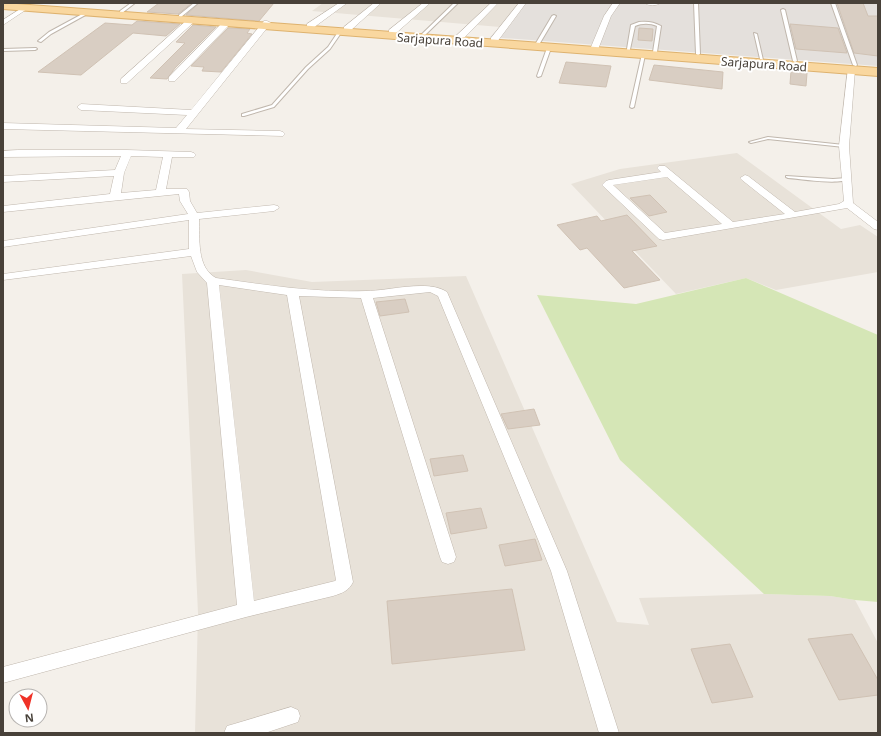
<svg xmlns="http://www.w3.org/2000/svg" width="881" height="736" viewBox="0 0 881 736" font-family="'Noto Sans',sans-serif">
<style>
.residential{fill:#e8e2d9}
.industrial{fill:#e4e0dc}
.green{fill:#d5e6b6}
.building{fill:#d9cec3;stroke:#d0c2b4}
.lines{fill:none;stroke-linecap:round;stroke-linejoin:round}
.service-casing{stroke:#c0b7ad;stroke-width:2}
.minor-casing{stroke:#c0b7ad;stroke-width:1}
.primary-casing{stroke:#deb26e;stroke-width:2}
.service{fill:#fff;fill-rule:evenodd}
.minor{fill:#fff;fill-rule:evenodd}
.primary{fill:#f9d79f;fill-rule:evenodd}
.labels{text-anchor:middle;dominant-baseline:central;stroke-width:4;stroke-linejoin:round;paint-order:stroke}
.far-street-label{font-size:12px;fill:#484139;stroke:#fff}
</style>
<rect width="100%" height="100%" fill="#f4f0ea"/>
<path class="residential" d="M323,3H524L500,27L312,11Z
M737,153L841,229L860,225L878,237V272L776,290L746,278L676,294L571,184L620,169Z
M246,270L312,282L466,276L617,622L649,625L639,598L764,594L830,596L855,600L878,643V733H195L198,613L182,274Z"/>
<path class="industrial" d="M524,3H878V66L490,37Z"/>
<path class="green" d="M746,278L878,335V602L855,600L830,596L764,594L620,460L537,295L636,304Z"/>
<path class="building" d="M159,3H192L178,14L147,12Z
M199,3H274L259,21L186,15Z
M837,3H863L868,16H878V56L854,53Z
M137,21L180,24L166,36L133,33L81,75L38,72L105,23L132,25Z
M790,24L838,28L847,53L796,49Z
M193,25L216,27L175,68L167,79L150,78L185,43L176,42Z
M228,28L250,29L247,33L252,34L221,72L202,71L204,67L191,66Z
M639,28L653,29L652,41L638,40Z
M566,62L611,66L606,87L559,83Z
M654,65L723,72L722,89L649,80Z
M791,71L807,73L806,86L790,84Z
M650,195L667,212L649,216L630,198Z
M627,215L657,246L632,251L660,280L624,288L587,248L580,250L557,225L597,216L601,221Z
M405,299L409,312L380,316L376,302Z
M534,409L540,425L508,429L501,414Z
M463,455L468,471L434,476L430,459Z
M481,508L487,528L451,534L446,513Z
M535,539L542,560L505,566L499,545Z
M512,589L525,650L392,664L387,601Z
M852,634L878,680V695L839,700L808,639Z
M730,644L753,697L712,703L691,649Z"/>
<g class="lines">
<defs>
<path id="service" d="M131,3H135L122,13H120V11Z
M194,3H198L181,17H179V15Z
M454,3H458L424,36H422V34Z
M694,3H698L700,54L698,55L696,54Z
M831,3H835L857,65L856,66L853,65Z
M783,9L785,10L797,61L795,62L793,61L781,10Z
M86,12L89,13L51,34L41,42L38,41L49,32Z
M554,15L556,16L540,43L537,44L536,43L552,16Z
M639,22C647,21 654,22 661,26L657,52L655,53L653,52L657,26C650,23 642,23 635,26L629,54L626,55L631,25Z
M338,32L341,33L330,49L308,69L274,107L244,116H242V114L272,105L306,67L328,47Z
M754,33L757,34L763,60L760,59Z
M549,47L551,48L541,76L538,77L537,76L547,48Z
M36,48L37,49L35,50L3,51V49Z
M642,54L645,55L634,107L632,108L630,107Z
M768,137L844,145L846,146L844,147L768,139L751,143L749,142Z
M786,176L833,179L847,178L849,179C838,185 802,179 788,178L786,177Z"/>
<path id="minor" d="M339,3H347L313,28H307V24Z
M374,3H381L350,31H344V27Z
M423,3H430L395,34H389V30Z
M491,3H498L462,40H456V36Z
M519,3H526L497,42H491V38Z
M613,3H620L611,16L599,47L598,49H592L591,47L604,16Z
M645,3H660C657,6 648,6 645,3Z
M25,6L28,8L27,9L3,25V20Z
M188,19H194L195,21L127,83H121V79Z
M264,21H267L271,23L186,129L280,131L283,132L285,134L283,136L3,129V123L176,128L187,115L81,110L77,107L81,104L191,110Z
M223,22H226L230,24L175,81H169V77Z
M848,68H851L855,70L849,146L853,203L878,222V230L874,229L847,208L663,240L659,239L602,185L606,181L609,180L661,172L657,168L659,166H665L733,222L785,214L742,180L740,178L745,175L748,176L795,212L839,204L844,201L839,146ZM667,177L722,224L665,233L613,185Z
M18,150H127L191,152L194,153L196,155L194,157H172L166,189H187L189,192L190,201L197,213L274,205L278,206L279,208L274,211L199,219C200,238 196,267 216,278C266,285 316,293 366,291C389,291 428,279 447,292L567,571L619,733H599L551,571L438,296L430,292L373,298L456,557L454,562L448,564L442,562L440,557L361,298L299,296L353,582C349,591 342,593 333,596L246,617L3,683V667L237,605L207,283L197,272L191,256L3,280V274L189,249V220L3,247V241L188,214L180,201L179,194L3,212V206L110,194L114,176L3,182V176L115,170L121,156L3,157V151ZM131,156L163,157L156,190L121,193L124,173ZM219,285L287,295L336,580L335,581L254,601Z
M291,707L298,710L300,716L298,722L265,733H224L227,726L234,724Z"/>
<path id="primary" d="M3,3L878,68V76L3,9Z"/>
</defs>
<use href="#service" class="service-casing"/>
<use href="#minor" class="minor-casing"/>
<use href="#primary" class="primary-casing"/>
<use href="#service" class="service"/>
<use href="#minor" class="minor"/>
<use href="#primary" class="primary"/>
</g>
<g class="labels">
<g class="far-street-label">
<text transform="translate(440 40) rotate(4)">Sarjapura Road</text>
<text transform="translate(764 64) rotate(4)">Sarjapura Road</text>
</g>
</g>
<rect width="881" height="736" fill="none" stroke="#484139" stroke-width="8"/>
<g transform="translate(28 708) rotate(173)"><circle r="19" fill="#ffffff" stroke="#b6b3b0"/>
<path d="M0-3L7 15L0 10L-7 15Z" fill="#ef3227"/>
<text y="-6" font-size="11" font-weight="bold" text-anchor="middle" fill="#484139">N</text>
</g>
</svg>
